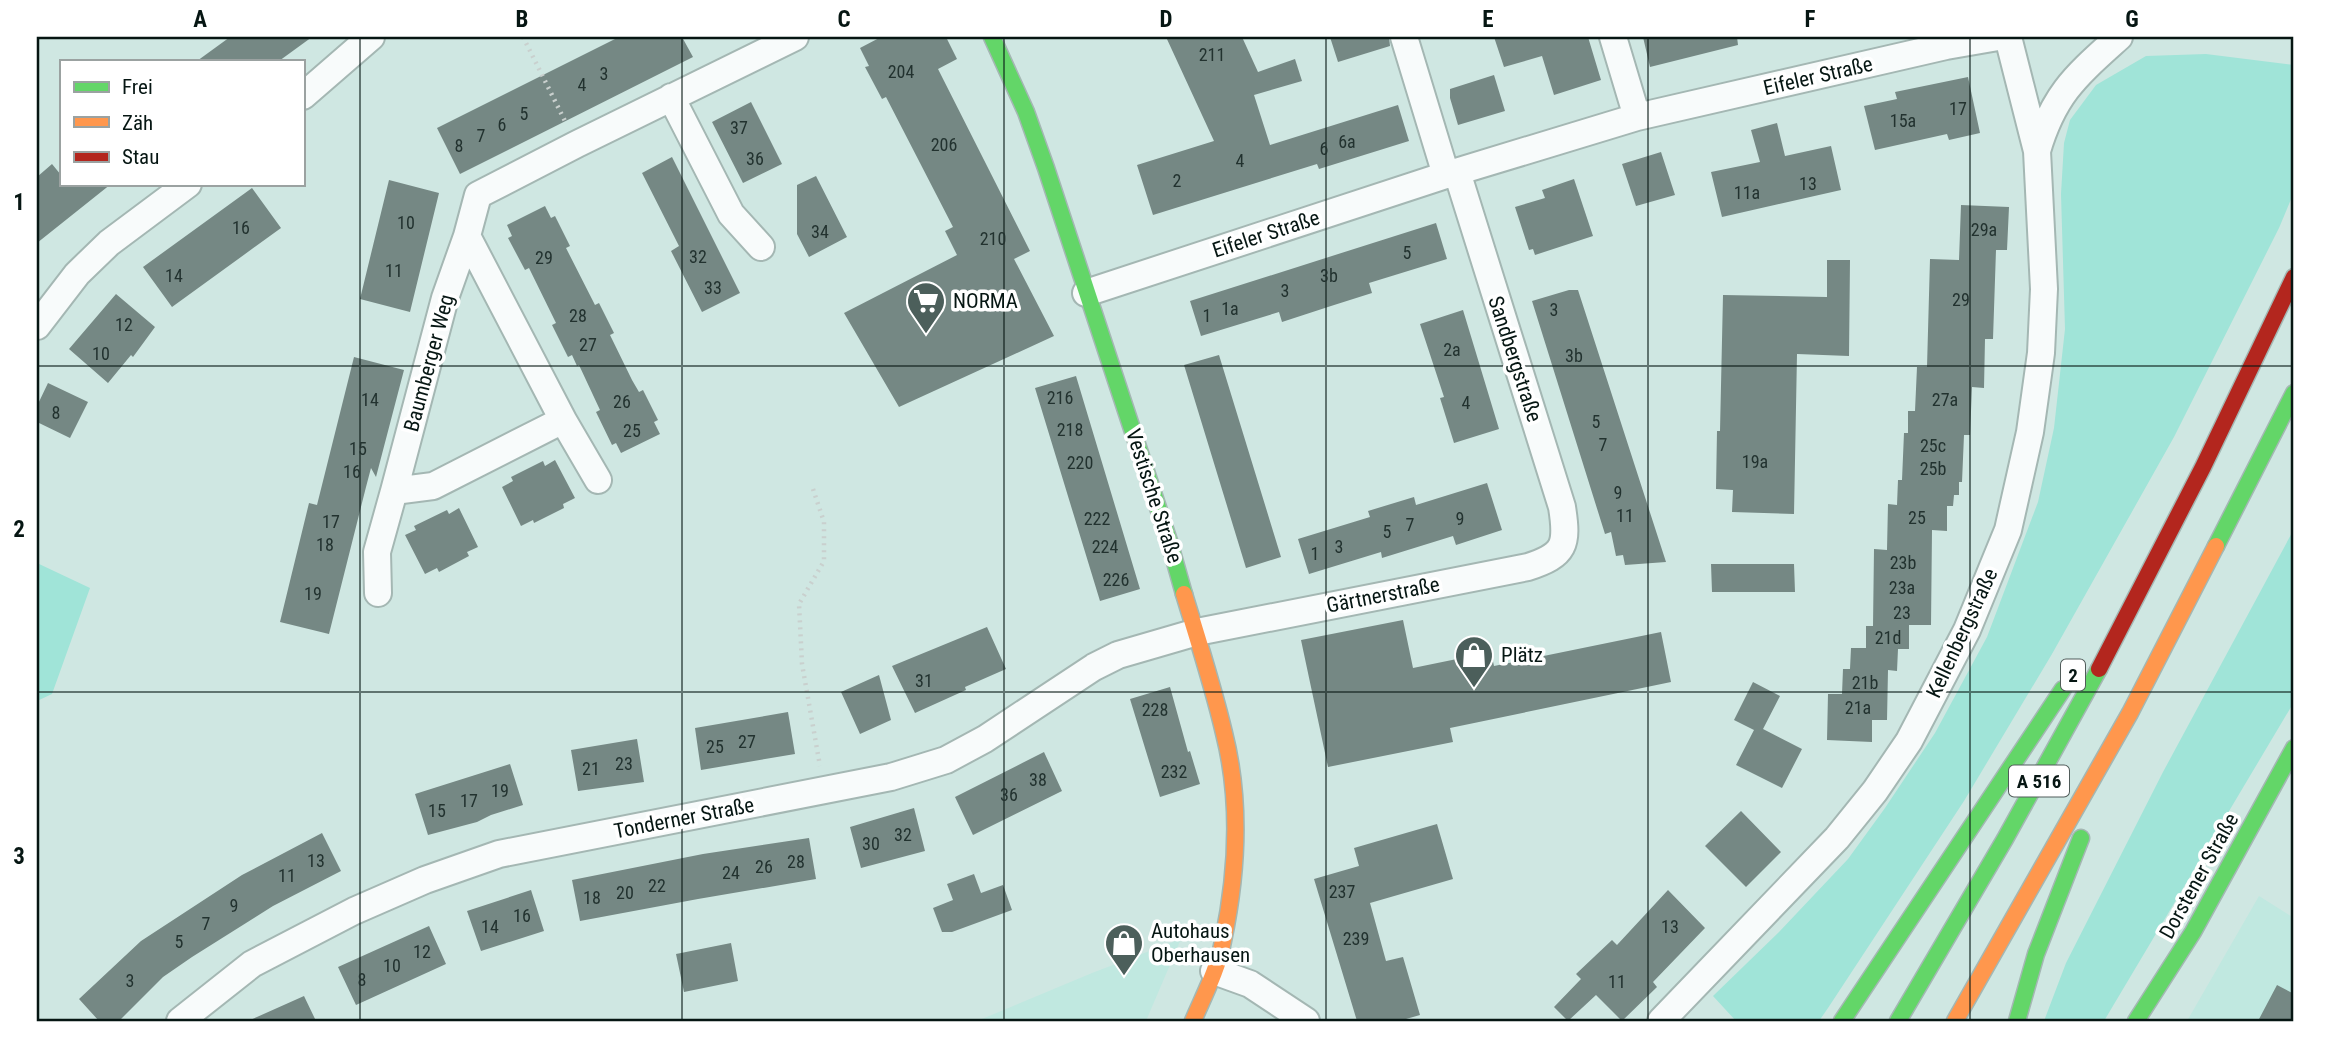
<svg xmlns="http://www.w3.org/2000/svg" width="2331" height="1058" viewBox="0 0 2331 1058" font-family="'Roboto Condensed',sans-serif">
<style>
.built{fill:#c0e8e0}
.green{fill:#a0e4d8}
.building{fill:#758884}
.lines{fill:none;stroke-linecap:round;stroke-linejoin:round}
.street-casing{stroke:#a4b7b3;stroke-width:30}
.fast-casing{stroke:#a4b7b3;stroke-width:19}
.slow-casing{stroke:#a4b7b3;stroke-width:19}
.jam-casing{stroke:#a4b7b3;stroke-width:19}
.path{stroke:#c9d0ce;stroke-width:4.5;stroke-dasharray:2 5;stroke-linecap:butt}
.street{stroke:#f8fbfb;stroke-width:26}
.fast{stroke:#63d668;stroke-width:16}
.slow{stroke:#ff974d;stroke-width:16}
.jam{stroke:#b3261e;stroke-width:16}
.grid{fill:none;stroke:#061613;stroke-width:2;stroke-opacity:0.55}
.labels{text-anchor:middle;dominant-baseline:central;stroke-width:7;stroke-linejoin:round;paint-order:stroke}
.number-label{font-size:18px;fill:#22322f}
.shield{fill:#fff;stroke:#515c5a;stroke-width:2}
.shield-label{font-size:19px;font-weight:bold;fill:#061613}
.street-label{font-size:21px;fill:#061613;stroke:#fff}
.poi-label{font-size:21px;fill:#061613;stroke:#fff;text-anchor:start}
.neatline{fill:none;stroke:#061613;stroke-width:2.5}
.grid-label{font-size:23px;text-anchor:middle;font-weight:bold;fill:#061613}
</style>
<rect width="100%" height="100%" fill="#cfe7e2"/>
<path class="built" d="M2259,896L2294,918V1021H2187Z
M1181,939L1146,1021H977L1092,973Z"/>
<path class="green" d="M2206,54L2294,65V192L2279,228L2174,437L2052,654L1964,801L1828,1008L1819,1021H1736L1713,996L1779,932L1848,859L1885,808L1935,733L1987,637L2038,502L2054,428L2065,329L2061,194L2064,143L2070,120L2096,85L2146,56Z
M2294,529V702L2104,1021H2044L2066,963L2163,772Z
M37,563L90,588L52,694L37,701Z"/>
<path class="building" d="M230,37H312L279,61H197Z
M619,37H682L693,57L460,174L437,128Z
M881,37H946L957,59L938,69L1030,251L1014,259L1054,336L899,407L844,313L957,255L945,231L953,227L886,97L882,99L865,67L869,66L860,48Z
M1166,37H1242L1258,72L1295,59L1302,81L1254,95L1270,145L1398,105L1409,141L1319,169L1317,164L1153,215L1137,165L1214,141Z
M1330,37H1389L1390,46L1338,62Z
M1494,37H1588L1601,80L1554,95L1542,56L1504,67Z
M1643,37H1737L1738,45L1650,67Z
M1494,75L1505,111L1458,125L1450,98V89Z
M1968,77L1980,133L1949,140L1947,134L1875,150L1864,106L1897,99L1895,92Z
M751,102L782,164L743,183L712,122Z
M1777,123L1785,156L1831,146L1841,190L1722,217L1711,172L1760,162L1751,130Z
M1661,152L1675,195L1636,206L1622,164Z
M672,157L740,293L702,312L671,251L679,246L642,173Z
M52,164L61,175V184H111L37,243V177Z
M816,176L847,237L809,257L797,234V185Z
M1574,179L1593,236L1535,255L1533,249L1529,250L1515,207L1545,198L1542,190Z
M389,180L439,193L410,312L360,299Z
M252,188L281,228L172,307L143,267Z
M1961,205L2009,207L2007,250H1996L1993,339H1985L1984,388L1972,387L1970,435H1964L1962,482H1959V495H1954L1953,506H1947V531L1932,530L1931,625H1909V649H1898L1897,671L1888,670L1887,720H1872V742L1827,740L1828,694H1842L1843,669H1850L1851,648H1866V626H1873L1874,549L1887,550L1888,504L1897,505L1898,480H1902L1904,433H1908V411H1915L1917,367H1927L1930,259L1959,260Z
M545,206L551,218L555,216L570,246L566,248L595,305L599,303L614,333L610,335L632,380L639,392L643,390L658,420L654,422L660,434L621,453L616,443L612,445L596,412L600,410L579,365L577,366L572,355L568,357L552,325L556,323L529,268L525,270L508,238L512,236L507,225Z
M1436,223L1447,259L1369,283L1372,293L1331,306L1282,322L1279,312L1201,336L1190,301Z
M1827,260H1850L1849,356L1797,354L1794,514L1732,512L1733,490L1716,489L1717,431H1720L1723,295L1827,297Z
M1569,290H1578L1666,562L1625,565L1623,555L1616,556L1611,532L1605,534L1532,301Z
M116,294L155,327L133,357L131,355L108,383L69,349Z
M1463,310L1499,429L1454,443L1440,398L1444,397L1420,324Z
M1219,355L1281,557L1246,568L1184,365Z
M354,357L404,370L376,477L371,468L366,487L329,634L280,622L309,503L317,505Z
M1076,376L1140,589L1100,601L1035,388Z
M48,383L88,402L70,438L37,422V406Z
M555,460L575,498L563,504L564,508L534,523L533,520L521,526L502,487L513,481L511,477L543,461L545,466Z
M1487,483L1502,530L1456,545L1453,536L1382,558L1381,552L1309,574L1298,539L1370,517L1368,511L1414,497L1416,505Z
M459,508L478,547L467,552L469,556L439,572L437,568L425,574L405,535L416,530L414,526L447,510L449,514Z
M1711,564H1794L1795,592H1712Z
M1403,620L1413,668L1491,652L1494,666L1661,632L1671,682L1450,728L1453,742L1328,767L1301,640Z
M987,627L1006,669L965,687L966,690L915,713L892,666Z
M879,675L891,720L860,734L841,692Z
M1753,682L1780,696L1763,729L1802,749L1782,788L1736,765L1754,730L1734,720Z
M1170,687L1188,752L1190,751L1200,784L1160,797L1130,699Z
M788,712L795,754L701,770L695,728Z
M637,739L644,782L578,791L571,750Z
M1044,752L1062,791L973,835L955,797Z
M510,764L523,805L491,815L477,822L428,835L415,794Z
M914,808L925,851L861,868L850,827Z
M1741,811L1781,852L1746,887L1705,846Z
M1437,824L1453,879L1370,903L1386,961L1403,957L1420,1015L1399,1021H1357L1314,879L1359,866L1354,848Z
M322,833L341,871L273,906L192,957L163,977L119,1021H99L79,999L141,941L242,875Z
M809,838L816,879L698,899L580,921L572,880L703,854Z
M974,874L981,893L1003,885L1012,910L952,932H942L933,908L953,900L947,884Z
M531,890L544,931L481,951L467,911Z
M1668,890L1705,928L1653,982L1657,987L1622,1021L1596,995L1568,1021L1554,1007L1581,979L1576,974L1612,940L1617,945Z
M429,926L446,964L356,1005L338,967Z
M731,943L738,981L684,992L676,954Z
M2277,985L2294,994V1021H2258Z
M304,996L316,1021H248Z"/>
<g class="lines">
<defs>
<path id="street" d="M1404,37L1446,175
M1613,37L1637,117
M303,96L371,37
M671,97L731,214L761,247
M2037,151C2054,93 2077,75 2119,37
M467,236L563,420L433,486L394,491L445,298L467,236L478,195L577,144L795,37
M1086,293L1446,175L1637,117L1946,46L1998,37
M37,326L77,274L109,243L188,184
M563,420L598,480
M378,593L377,552L394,491
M1214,971L1250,984L1306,1021
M180,1021L252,964L354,911L425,880L499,854L891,777L946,760L985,739L1094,667L1118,655L1197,632L1528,567C1565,555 1568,545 1562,507L1457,172
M1661,1021L1837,838L1875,791L1909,741L1967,630L2008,530L2030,432L2041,353L2044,289L2037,151L2008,37"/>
<path id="fast" d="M992,37L1026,112L1046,168L1169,541L1184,594
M2216,546L2294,393
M1842,1021L2063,689
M1898,1021L2005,839L2099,669
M2017,1021L2036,954L2081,838
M2136,1021L2193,932L2294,748"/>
<path id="slow" d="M1184,594C1198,640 1213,686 1224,733C1241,800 1237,874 1223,941C1218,969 1204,995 1193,1021
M1955,1021L2130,713L2216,546"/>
<path id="jam" d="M2099,669L2203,467L2294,277"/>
</defs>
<use href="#street" class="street-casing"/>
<use href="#fast" class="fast-casing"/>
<use href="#slow" class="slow-casing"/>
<use href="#jam" class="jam-casing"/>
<path class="path" d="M523,37L565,121
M813,489L824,522V561L799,604L802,664L820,766"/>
<use href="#street" class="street"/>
<use href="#fast" class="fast"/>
<use href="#slow" class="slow"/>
<use href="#jam" class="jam"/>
</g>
<path class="grid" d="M360,37V1021M682,37V1021M1004,37V1021M1326,37V1021M1648,37V1021M1970,37V1021M37,366H2294M37,692H2294"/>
<defs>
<symbol id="supermarket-pin" viewBox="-11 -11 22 30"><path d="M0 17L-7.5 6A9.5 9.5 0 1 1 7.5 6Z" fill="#4c5f5b" stroke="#fff"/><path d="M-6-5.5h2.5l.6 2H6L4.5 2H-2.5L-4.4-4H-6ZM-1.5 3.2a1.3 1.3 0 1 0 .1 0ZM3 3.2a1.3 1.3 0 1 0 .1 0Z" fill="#fff"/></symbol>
<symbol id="shop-pin" viewBox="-11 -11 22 30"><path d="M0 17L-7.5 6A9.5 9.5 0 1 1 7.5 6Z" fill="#4c5f5b" stroke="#fff"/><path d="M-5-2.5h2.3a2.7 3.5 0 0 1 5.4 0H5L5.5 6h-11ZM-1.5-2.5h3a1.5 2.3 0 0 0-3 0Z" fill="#fff"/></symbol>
</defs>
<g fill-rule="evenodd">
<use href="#supermarket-pin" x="904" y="279" width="44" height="60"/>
<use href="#shop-pin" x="1452" y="633" width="44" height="60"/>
<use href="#shop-pin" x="1102" y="921" width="44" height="60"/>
</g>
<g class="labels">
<g class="number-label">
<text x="1212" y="54">211</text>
<text x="901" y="71">204</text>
<text x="604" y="73">3</text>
<text x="582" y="84">4</text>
<text x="1958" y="108">17</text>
<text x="524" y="113">5</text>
<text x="1903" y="120">15a</text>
<text x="502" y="124">6</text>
<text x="739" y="127">37</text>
<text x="481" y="135">7</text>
<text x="1347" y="141">6a</text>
<text x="944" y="144">206</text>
<text x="459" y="145">8</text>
<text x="1324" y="148">6</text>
<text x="755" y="158">36</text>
<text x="1240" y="160">4</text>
<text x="1177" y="180">2</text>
<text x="1808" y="183">13</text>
<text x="1747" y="192">11a</text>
<text x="406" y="222">10</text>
<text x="241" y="227">16</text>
<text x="1984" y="229">29a</text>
<text x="820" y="231">34</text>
<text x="993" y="238">210</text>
<text x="1407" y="252">5</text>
<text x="698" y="256">32</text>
<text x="544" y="257">29</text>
<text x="394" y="270">11</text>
<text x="174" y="275">14</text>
<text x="1329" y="275">3b</text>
<text x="713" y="287">33</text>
<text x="1285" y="290">3</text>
<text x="1961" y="299">29</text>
<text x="1230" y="308">1a</text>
<text x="1554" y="309">3</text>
<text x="578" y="315">28</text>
<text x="1207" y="315">1</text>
<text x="124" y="324">12</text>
<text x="588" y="344">27</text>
<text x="1452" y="349">2a</text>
<text x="101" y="353">10</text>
<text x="1574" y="355">3b</text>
<text x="1060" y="397">216</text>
<text x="370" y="399">14</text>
<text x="1945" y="399">27a</text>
<text x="622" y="401">26</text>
<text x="1466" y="402">4</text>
<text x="56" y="412">8</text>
<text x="1596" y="421">5</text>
<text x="1070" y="429">218</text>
<text x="632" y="430">25</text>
<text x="1603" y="444">7</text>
<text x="1933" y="445">25c</text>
<text x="358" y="448">15</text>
<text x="1755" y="461">19a</text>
<text x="1080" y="462">220</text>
<text x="1933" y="468">25b</text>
<text x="352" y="471">16</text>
<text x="1618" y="492">9</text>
<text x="1625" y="515">11</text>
<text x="1917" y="517">25</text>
<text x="1097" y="518">222</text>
<text x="1460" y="518">9</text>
<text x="331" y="521">17</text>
<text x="1410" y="524">7</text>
<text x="1387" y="531">5</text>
<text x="325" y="544">18</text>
<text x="1105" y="546">224</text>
<text x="1339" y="546">3</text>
<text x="1315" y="553">1</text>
<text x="1903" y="562">23b</text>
<text x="1116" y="579">226</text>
<text x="1902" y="587">23a</text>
<text x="313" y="593">19</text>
<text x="1902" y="612">23</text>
<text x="1888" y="637">21d</text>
<text x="924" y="680">31</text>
<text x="1865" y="682">21b</text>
<text x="1858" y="707">21a</text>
<text x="1155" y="709">228</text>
<text x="747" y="741">27</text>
<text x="715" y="746">25</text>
<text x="624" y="763">23</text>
<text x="591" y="768">21</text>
<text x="1174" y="771">232</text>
<text x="1038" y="779">38</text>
<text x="500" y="790">19</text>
<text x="1009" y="794">36</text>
<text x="469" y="800">17</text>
<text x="437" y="810">15</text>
<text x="903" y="834">32</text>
<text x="871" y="843">30</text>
<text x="316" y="860">13</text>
<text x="796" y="861">28</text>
<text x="764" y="866">26</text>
<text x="731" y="872">24</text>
<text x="287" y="875">11</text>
<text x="657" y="885">22</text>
<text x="1342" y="891">237</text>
<text x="625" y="892">20</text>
<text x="592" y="897">18</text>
<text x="234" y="905">9</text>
<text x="522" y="915">16</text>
<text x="206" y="923">7</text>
<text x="490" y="926">14</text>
<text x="1670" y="926">13</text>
<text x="1356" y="938">239</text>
<text x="179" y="941">5</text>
<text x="422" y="951">12</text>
<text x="392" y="965">10</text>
<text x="362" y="979">8</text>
<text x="130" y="980">3</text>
<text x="1617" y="981">11</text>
</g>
<g class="shield">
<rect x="2061" y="659.5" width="24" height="31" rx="5"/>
<rect x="2009" y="765.5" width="60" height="31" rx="5"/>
</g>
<g class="shield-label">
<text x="2073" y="675">2</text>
<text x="2039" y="781">A 516</text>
</g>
<g class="street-label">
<text transform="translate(1818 76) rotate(-13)">Eifeler Straße</text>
<text transform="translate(1266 234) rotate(-18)">Eifeler Straße</text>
<text transform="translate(1515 359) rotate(72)">Sandbergstraße</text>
<text transform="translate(429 363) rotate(-75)">Baumberger Weg</text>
<text transform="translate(1154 496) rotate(72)">Vestische Straße</text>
<text transform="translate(1383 595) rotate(-11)">Gärtnerstraße</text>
<text transform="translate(1962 633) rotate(-65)">Kellenbergstraße</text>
<text transform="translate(684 818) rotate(-11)">Tonderner Straße</text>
<text transform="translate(2199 876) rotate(-61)">Dorstener Straße</text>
</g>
<g class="poi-label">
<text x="953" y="301">NORMA</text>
<text x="1501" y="655">Plätz</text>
<text x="1151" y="931">Autohaus<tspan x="1151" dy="24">Oberhausen</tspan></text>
</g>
</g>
<rect width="2331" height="1058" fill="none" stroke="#ffffff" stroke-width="77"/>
<rect x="60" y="60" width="245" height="126" fill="#ffffff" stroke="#9ba2a1" stroke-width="2"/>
<rect x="74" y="82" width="35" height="10" fill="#63d668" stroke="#9ba2a1" stroke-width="2"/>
<text x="122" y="94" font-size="21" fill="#061613">Frei</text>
<rect x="74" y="117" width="35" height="10" fill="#ff974d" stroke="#9ba2a1" stroke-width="2"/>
<text x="122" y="130" font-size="21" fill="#061613">Zäh</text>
<rect x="74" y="152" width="35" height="10" fill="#b3261e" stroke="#9ba2a1" stroke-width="2"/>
<text x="122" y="164" font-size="21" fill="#061613">Stau</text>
<rect x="38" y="38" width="2254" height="982" class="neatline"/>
<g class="grid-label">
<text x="200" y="27">A</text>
<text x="522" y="27">B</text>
<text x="844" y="27">C</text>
<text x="1166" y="27">D</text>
<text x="1488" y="27">E</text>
<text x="1810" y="27">F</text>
<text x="2132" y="27">G</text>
<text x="19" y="210">1</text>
<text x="19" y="537">2</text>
<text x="19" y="864">3</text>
</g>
</svg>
